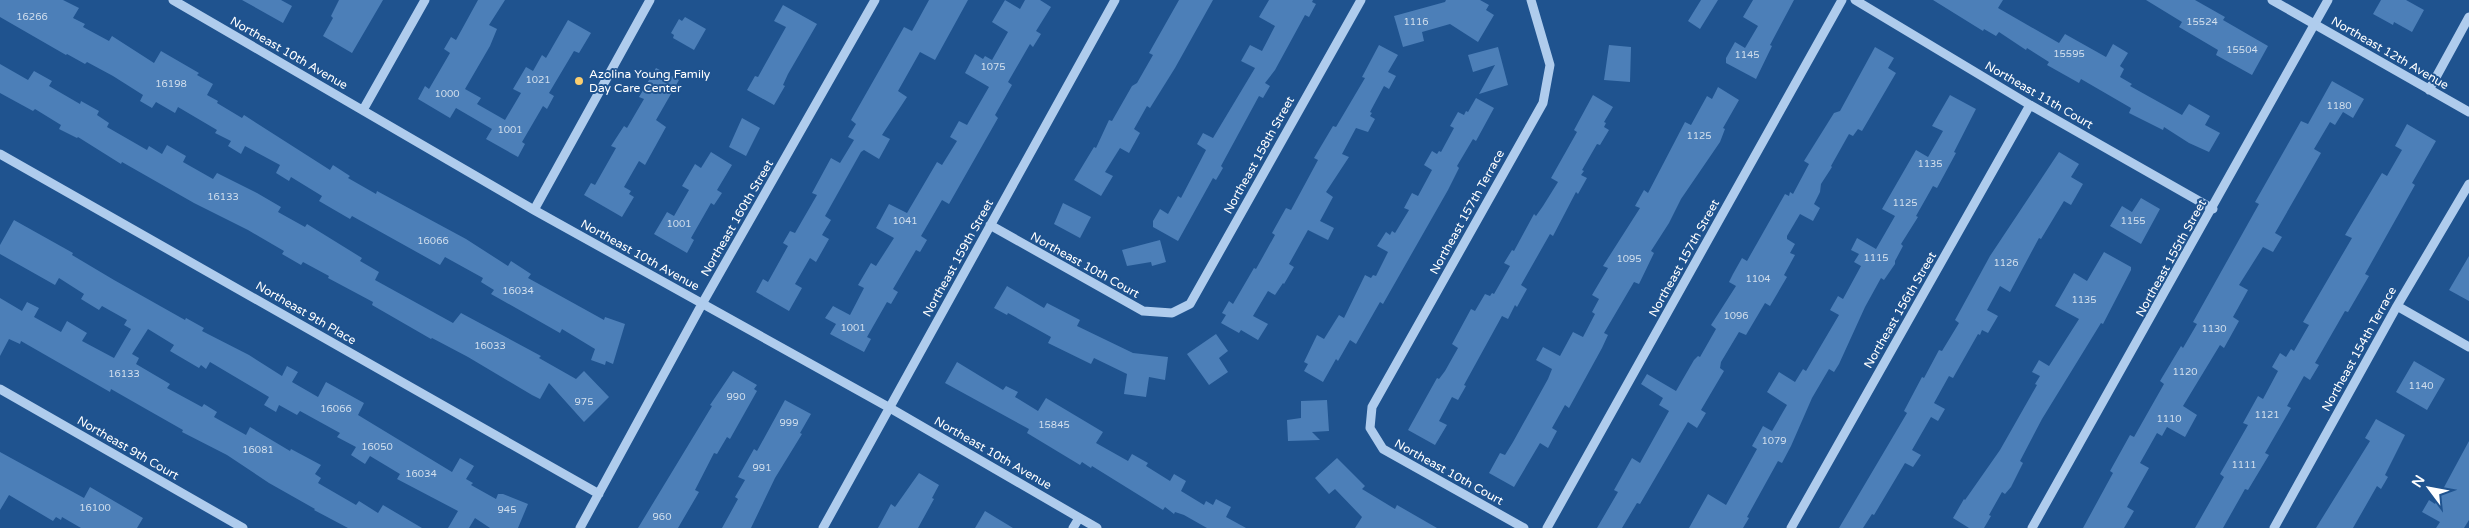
<svg xmlns="http://www.w3.org/2000/svg" width="2469" height="528" viewBox="0 0 2469 528" font-family="'Varela Round',sans-serif">
<style>
.building{fill:#4c7fb8}
.lines{fill:none;stroke-linecap:round;stroke-linejoin:round}
.minor{stroke:#afcced;stroke-width:9}
.poi-dot{fill:#fbce6f;stroke:#1f538f;stroke-width:2}
.labels{text-anchor:middle;dominant-baseline:central;stroke-width:4;stroke-linejoin:round;paint-order:stroke}
.number-label{font-size:10px;fill:#d2dfed}
.street-label{font-size:12px;fill:#fff;stroke:#1f538f}
.poi-label{font-size:12px;fill:#fff;stroke:#1f538f;text-anchor:start}
</style>
<rect width="100%" height="100%" fill="#1f538f"/>
<path class="building" d="M0,0H63L79,8L73,18L85,24L83,27L109,41L112,36L154,63L161,51L199,73L197,75L213,84L207,95L218,101L217,103L242,118L244,115L330,170L333,165L350,176L348,178L376,194L377,191L466,239L508,266L511,261L531,274L528,278L604,320L605,317L625,324L613,364L606,361L605,365L591,360L595,349L562,329L560,333L491,294L494,290L481,282L483,278L445,257L440,265L352,216L350,219L319,201L322,196L291,177L289,181L276,173L280,165L245,146L241,154L228,146L231,141L215,133L217,130L178,107L175,113L156,102L152,108L140,101L143,95L113,76L87,62L85,64L67,54L66,55L0,17Z
M242,0H281L292,6L283,23Z
M339,0H383L352,53L323,36L333,18L331,16Z
M478,0H505L489,25L497,29L490,46L465,89L481,98L477,104L505,120L521,93L513,89L526,67L533,71L542,55L546,58L568,20L591,33L579,53L574,51L549,93L554,96L547,109L543,106L522,142L525,144L518,157L486,139L492,129L456,108L450,118L418,99L425,86L429,89L450,53L444,49L451,37L456,40Z
M929,0H968L935,60L920,52L898,91L907,97L882,135L890,139L879,159L864,150L861,152L825,216L831,220L822,235L829,239L816,262L810,258L795,284L802,288L789,311L756,292L763,279L768,282L788,246L783,243L790,231L795,233L817,195L812,193L831,158L840,163L854,140L848,137L856,124L851,120L904,27L912,31Z
M1005,0L1020,9L1025,0H1040L1051,7L1036,31L1041,34L1033,47L1030,44L1008,82L1012,85L995,115L998,118L949,204L942,200L921,236L927,240L920,252L916,250L893,289L898,292L891,304L887,302L867,337L871,339L864,352L830,334L836,324L825,318L833,306L850,315L864,288L858,285L871,263L876,266L894,238L876,228L889,204L907,213L937,162L942,165L957,141L950,137L959,121L967,125L989,87L965,73L975,54L983,59L985,56L992,60L1008,32L992,22Z
M1179,0H1213L1175,68L1150,108L1147,106L1134,129L1140,133L1129,153L1120,148L1105,172L1113,176L1101,196L1074,180L1094,147L1096,148L1109,120L1112,121L1132,86L1137,83L1153,55L1149,53Z
M1269,0H1313L1312,2L1316,4L1309,17L1305,15L1275,70L1265,83L1270,86L1263,98L1259,96L1221,166L1223,168L1216,180L1213,178L1178,241L1153,227V221L1160,209L1168,214L1178,196L1181,198L1206,150L1197,144L1203,133L1213,138L1255,68L1241,61L1250,45L1262,51L1275,26L1259,17Z
M1446,0H1480L1489,5L1486,10L1494,15L1478,42L1450,24L1422,32L1424,41L1403,47L1394,16L1445,2Z
M1701,0H1718L1700,29L1688,21Z
M1753,0H1794L1770,45L1772,46L1756,79L1726,63V58L1735,42L1745,48L1758,26L1743,17Z
M1933,0H2003L1998,8L2059,43L2065,34L2106,57L2113,44L2128,53L2120,66L2124,69L2120,77L2132,84L2130,86L2182,115L2189,104L2210,116L2205,125L2220,133L2209,152L2189,143L2164,127L2163,130L2129,113L2131,108L2081,79L2079,83L2047,65L2049,62L2027,48L2026,50L1999,32L1996,36L1984,29L1983,31Z
M2146,0H2195L2225,17L2223,20L2268,46L2252,75L2216,55L2218,50L2179,27L2182,22Z
M2381,0H2406L2424,10L2412,32L2394,22L2393,25L2373,14Z
M783,5L817,24L788,74L783,85L785,86L774,105L747,90L755,76L758,77L786,27L774,21Z
M685,17L706,29L694,50L673,38L674,35L671,33L679,19L682,21Z
M1379,45L1398,55L1388,72L1396,76L1389,89L1384,86L1370,112L1372,113L1370,116L1375,119L1368,132L1356,128L1342,154L1349,157L1326,192L1333,197L1320,221L1334,228L1328,240L1308,230L1289,264L1294,267L1284,284L1283,283L1275,295L1268,291L1253,316L1268,324L1258,340L1241,330L1239,333L1221,323L1226,315L1222,313L1229,301L1233,304L1254,268L1256,269L1275,235L1272,233L1286,208L1291,210L1318,160L1314,158L1333,126L1336,127L1365,78L1362,77Z
M1609,45L1631,47L1630,82L1604,80Z
M1498,47L1508,85L1479,94L1495,65L1473,72L1468,55Z
M1875,47L1894,58L1888,68L1896,73L1862,131L1858,129L1853,136L1849,134L1831,166L1832,167L1821,184L1820,192L1814,204L1820,208L1813,221L1800,214L1787,236V239L1795,244L1790,253L1795,255L1784,275L1787,277L1770,306L1765,303L1746,335L1739,332L1721,362L1720,368L1724,371L1701,410L1706,413L1697,428L1688,422L1640,504L1637,503L1622,528H1597L1618,492L1614,490L1632,458L1640,463L1669,411L1659,405L1663,398L1641,384L1647,374L1676,391L1694,360L1698,356L1700,357L1716,329L1711,325L1736,286L1729,282L1733,274L1742,258L1747,261L1785,194L1789,196L1790,192L1793,194L1809,164L1804,161L1834,113L1840,111Z
M0,64L28,80L34,71L52,81L49,86L80,104L81,101L99,111L97,115L109,123L107,127L147,150L149,146L162,154L167,145L186,156L183,162L213,179L217,173L257,193L281,207L278,212L305,227L307,224L362,258L360,261L379,272L375,280L453,323L461,313L541,356L539,358L576,379L584,371L609,397L584,422L549,383L540,399L532,395L468,357L432,338L431,339L372,305L373,302L328,278L329,276L303,262L301,265L282,254L284,251L248,230L194,203L122,162L121,164L78,137L77,138L59,129L61,125L35,109L33,111L0,93Z
M656,68L679,80L656,120L666,127L645,165L639,161L624,187L631,191L629,194L634,197L622,217L584,195L591,183L595,185L616,148L611,146L624,126L627,128L644,99L639,97Z
M2332,81L2364,99L2353,118L2343,112L2335,125L2330,122L2314,149L2321,153L2275,233L2282,237L2273,252L2263,247L2239,285L2248,290L2233,317L2239,321L2224,348L2220,345L2183,406L2197,415L2185,437L2167,427L2162,436L2157,433L2140,463L2149,468L2127,507L2134,511L2124,528H2083L2113,473L2110,471L2130,435L2134,437L2164,384L2160,381L2181,346L2183,348L2197,324L2193,322L2259,204L2255,202L2301,121L2308,124Z
M1718,87L1739,100L1723,128L1725,129L1720,142L1681,199L1669,223L1651,251L1654,253L1639,284L1634,282L1604,333L1608,335L1602,348L1569,408L1565,405L1552,428L1557,431L1548,448L1540,443L1514,487L1489,473L1500,453L1505,455L1513,442L1548,379L1552,369L1536,360L1543,347L1560,356L1573,332L1583,337L1595,314L1592,312L1599,299L1592,295L1608,268L1603,266L1640,208L1635,206L1644,190L1648,193L1685,122L1691,125L1707,96L1712,99Z
M1593,95L1613,107L1604,122L1606,123L1604,127L1609,130L1600,145L1597,144L1582,170L1584,171L1581,175L1587,178L1578,194L1576,192L1553,236L1550,234L1521,285L1527,289L1517,307L1515,305L1508,319L1502,316L1464,385L1466,386L1458,400L1452,397L1439,421L1447,425L1435,445L1408,430L1437,378L1439,379L1445,371L1458,348L1452,344L1471,309L1475,311L1485,294L1490,296L1492,293L1494,294L1510,266L1504,263L1512,250L1514,251L1534,214L1536,216L1543,206L1558,182L1551,178L1577,132L1574,130Z
M1950,95L1976,109L1954,152L1956,153L1937,188L1933,186L1916,216L1918,217L1901,244L1903,246L1895,261V264L1884,280L1881,278L1865,307L1839,364L1834,372L1829,369L1812,398L1791,446L1782,463L1778,461L1747,517L1749,518L1743,528H1689L1708,494L1726,505L1757,449L1752,446L1763,426L1772,431L1787,405L1767,392L1779,372L1795,382L1803,369L1806,371L1839,315L1830,310L1838,296L1843,299L1861,266L1854,262L1859,254L1851,250L1857,238L1876,249L1895,216L1882,209L1916,150L1928,157L1943,131L1932,126Z
M1476,98L1494,108L1476,141L1473,139L1457,166L1459,168L1448,190L1383,304L1380,302L1356,344L1350,340L1338,361L1336,359L1323,382L1304,371L1308,364L1304,362L1317,335L1324,339L1339,315L1344,318L1365,275L1371,278L1373,275L1376,276L1388,252L1377,246L1386,232L1390,235L1392,231L1395,233L1409,210L1404,208L1412,193L1418,196L1432,170L1424,165L1432,151L1437,154L1439,151L1441,152L1454,128L1450,126L1458,112L1464,115L1466,111L1468,112Z
M742,118L760,128L746,156L729,147Z
M2407,124L2436,141L2412,183L2415,185L2365,274L2369,276L2348,312L2345,311L2315,363L2319,365L2310,380L2304,376L2287,406L2291,408L2265,453L2269,455L2248,490L2245,489L2223,528H2195L2224,477L2220,474L2248,425L2243,423L2258,396L2263,399L2278,371L2272,367L2280,353L2286,357L2291,349L2294,351L2309,325L2303,322L2352,238L2345,235L2382,173L2387,176L2402,150L2395,146Z
M711,152L732,165L717,190L722,193L714,205L711,203L691,238L694,240L687,253L654,234L667,212L674,216L689,190L682,186L695,164L701,168Z
M2059,152L2079,164L2071,177L2083,184L2071,205L2064,201L2041,239L2039,238L2010,292L2000,286L1987,310L1998,316L1988,333L1982,330L1980,335L1978,334L1953,378L1949,376L1934,403L1945,409L1938,421L1931,417L1912,450L1921,455L1913,467L1905,463L1874,515L1872,514L1863,528H1839L1907,413L1904,411L1922,377L1924,378L1939,350L1942,351L1959,323L1955,320L1990,256Z
M2141,198L2160,209L2141,244L2110,226L2122,206L2132,212Z
M1063,203L1091,217L1080,238L1054,224Z
M14,220L73,253L72,255L114,280L185,320L186,318L204,328L202,331L249,355L282,376L287,366L298,372L292,382L318,397L326,382L364,403L358,415L452,472L460,458L474,466L466,479L473,483L471,485L496,499L498,494H503L528,504L518,528H490L475,518L469,528H448L458,511L397,479L400,474L370,456L365,464L351,455L356,447L337,437L340,433L300,411L297,415L279,405L276,412L264,405L269,397L210,362L206,369L201,365L199,368L170,351L174,345L148,329L132,354L139,358L136,364L170,384L167,388L202,407L204,404L217,412L214,417L246,435L250,427L290,451L291,449L321,465L315,474L321,478L318,483L356,505L359,501L378,513L383,505L422,528H348L314,510L315,509L269,483L227,455L182,432L183,430L146,409L111,389L110,392L21,341L20,344L9,339L0,356V298L22,311L27,302L39,308L34,317L61,332L67,321L87,333L82,341L114,358L131,329L124,325L127,320L102,306L99,310L81,299L84,294L59,278L55,285L0,254V245Z
M1160,240L1166,262L1152,266L1151,262L1127,266L1122,250Z
M2104,252L2131,267V270L2103,324L2101,323L2042,419L2020,461L2023,463L2011,487L2005,494L2002,492L1989,515L1991,516L1984,528H1969L1953,518L1964,499L1965,500L2000,450L2037,385L2035,384L2040,376L2032,372L2039,360L2049,366L2079,319L2055,306L2074,273L2087,281Z
M2469,256V301L2449,290Z
M1007,286L1044,308L1047,303L1080,320L1077,326L1133,353L1168,357L1165,380L1149,377L1146,397L1124,394L1127,374L1094,358L1091,364L1048,343L1051,337L1008,313L1007,315L994,308Z
M1216,334L1228,351L1219,358L1228,372L1209,385L1187,354Z
M2414,361L2445,379L2427,410L2396,392Z
M957,362L1003,390L1006,386L1018,392L1015,397L1038,411L1046,398L1103,432L1096,443L1128,461L1132,454L1148,463L1146,466L1170,481L1174,474L1186,481L1181,491L1204,505L1206,501L1213,505L1216,499L1231,507L1226,517L1246,528H1207L1184,515L1175,512L1174,514L1165,507L1163,510L1092,466L1091,468L1082,462L1080,465L1027,433L1029,429L945,383Z
M733,371L757,385L754,389L757,391L730,439L727,437L717,454L714,453L695,490L699,492L678,528H638L712,406L710,405Z
M785,400L811,414L800,433L802,434L775,478L751,528H722L738,499L735,497L745,480L738,477L754,449L757,451Z
M1327,400L1329,431L1312,432L1320,440L1288,441L1287,420L1301,418V401Z
M2376,419L2405,435L2385,475L2388,477L2381,489L2377,486L2353,528H2316L2370,441L2365,438Z
M2469,441V520L2464,528H2436L2440,522L2422,512L2429,500L2435,504Z
M0,452L84,498L90,487L143,518L137,528H81L62,517L61,520L56,517L53,521L9,495L0,510Z
M1337,458L1365,486L1362,489L1395,509L1397,505L1437,528H1355L1362,517L1335,489L1329,494L1315,478Z
M919,473L939,485L932,498L934,499L918,528H878L891,504L895,507Z
M985,511L1013,528H975Z"/>
<g class="lines">
<path class="minor" d="M173,0L534,210L890,408L1097,528
M1855,0L2030,105L2213,209
M2272,0L2469,112
M2429,90L2469,17
M363,110L425,0
M0,154L599,494
M534,210L650,0
M990,225L1143,311L1172,313L1190,304L1361,0
M2397,306L2469,347
M0,389L243,528
M580,528L702,304L875,0
M823,528L1115,0
M1073,528L1079,518
M1524,528L1383,449L1370,428L1372,407L1543,103L1550,65L1531,0
M1547,528L1842,0
M1791,528L2030,105
M2032,528L2328,0
M2274,528L2397,306L2469,184"/>
</g>
<circle class="poi-dot" cx="579" cy="81" r="5"/>
<g class="labels">
<g class="number-label">
<text x="32" y="17">16266</text>
<text x="1416" y="22">1116</text>
<text x="2202" y="22">15524</text>
<text x="2242" y="50">15504</text>
<text x="2069" y="54">15595</text>
<text x="1747" y="55">1145</text>
<text x="993" y="67">1075</text>
<text x="538" y="80">1021</text>
<text x="171" y="84">16198</text>
<text x="447" y="94">1000</text>
<text x="2339" y="106">1180</text>
<text x="510" y="130">1001</text>
<text x="1699" y="136">1125</text>
<text x="1930" y="164">1135</text>
<text x="223" y="197">16133</text>
<text x="1905" y="203">1125</text>
<text x="905" y="221">1041</text>
<text x="2133" y="221">1155</text>
<text x="679" y="224">1001</text>
<text x="433" y="241">16066</text>
<text x="1876" y="258">1115</text>
<text x="1629" y="259">1095</text>
<text x="2006" y="263">1126</text>
<text x="1758" y="279">1104</text>
<text x="518" y="291">16034</text>
<text x="2084" y="300">1135</text>
<text x="1736" y="316">1096</text>
<text x="853" y="328">1001</text>
<text x="2214" y="329">1130</text>
<text x="490" y="346">16033</text>
<text x="2185" y="372">1120</text>
<text x="124" y="374">16133</text>
<text x="2421" y="386">1140</text>
<text x="736" y="397">990</text>
<text x="584" y="402">975</text>
<text x="336" y="409">16066</text>
<text x="2267" y="415">1121</text>
<text x="2169" y="419">1110</text>
<text x="789" y="423">999</text>
<text x="1054" y="425">15845</text>
<text x="1774" y="441">1079</text>
<text x="377" y="447">16050</text>
<text x="258" y="450">16081</text>
<text x="2244" y="465">1111</text>
<text x="762" y="468">991</text>
<text x="421" y="474">16034</text>
<text x="95" y="508">16100</text>
<text x="507" y="510">945</text>
<text x="662" y="517">960</text>
</g>
<g class="street-label">
<text transform="translate(289 53) rotate(30)">Northeast 10th Avenue</text>
<text transform="translate(2390 53) rotate(30)">Northeast 12th Avenue</text>
<text transform="translate(2039 95) rotate(30)">Northeast 11th Court</text>
<text transform="translate(1259 155) rotate(-61)">Northeast 158th Street</text>
<text transform="translate(1467 212) rotate(-61)">Northeast 157th Terrace</text>
<text transform="translate(737 218) rotate(-60)">Northeast 160th Street</text>
<text transform="translate(640 255) rotate(29)">Northeast 10th Avenue</text>
<text transform="translate(958 258) rotate(-61)">Northeast 159th Street</text>
<text transform="translate(1684 258) rotate(-61)">Northeast 157th Street</text>
<text transform="translate(2171 258) rotate(-61)">Northeast 155th Street</text>
<text transform="translate(1085 265) rotate(29)">Northeast 10th Court</text>
<text transform="translate(1900 310) rotate(-60)">Northeast 156th Street</text>
<text transform="translate(306 313) rotate(30)">Northeast 9th Place</text>
<text transform="translate(2359 349) rotate(-61)">Northeast 154th Terrace</text>
<text transform="translate(128 448) rotate(30)">Northeast 9th Court</text>
<text transform="translate(993 453) rotate(30)">Northeast 10th Avenue</text>
<text transform="translate(1449 472) rotate(29)">Northeast 10th Court</text>
</g>
<g class="poi-label">
<text x="589" y="74">Azolina Young Family<tspan x="589" dy="14">Day Care Center</tspan></text>
</g>
</g>
<g transform="translate(2429 488) rotate(302)" stroke="#1f538f" stroke-width="4" paint-order="stroke">
<path d="M0-4L9 19L0 12L-9 19Z" fill="#ffffff"/>
<text y="-8" font-size="14" font-weight="bold" text-anchor="middle" fill="#ffffff">N</text>
</g>
</svg>
